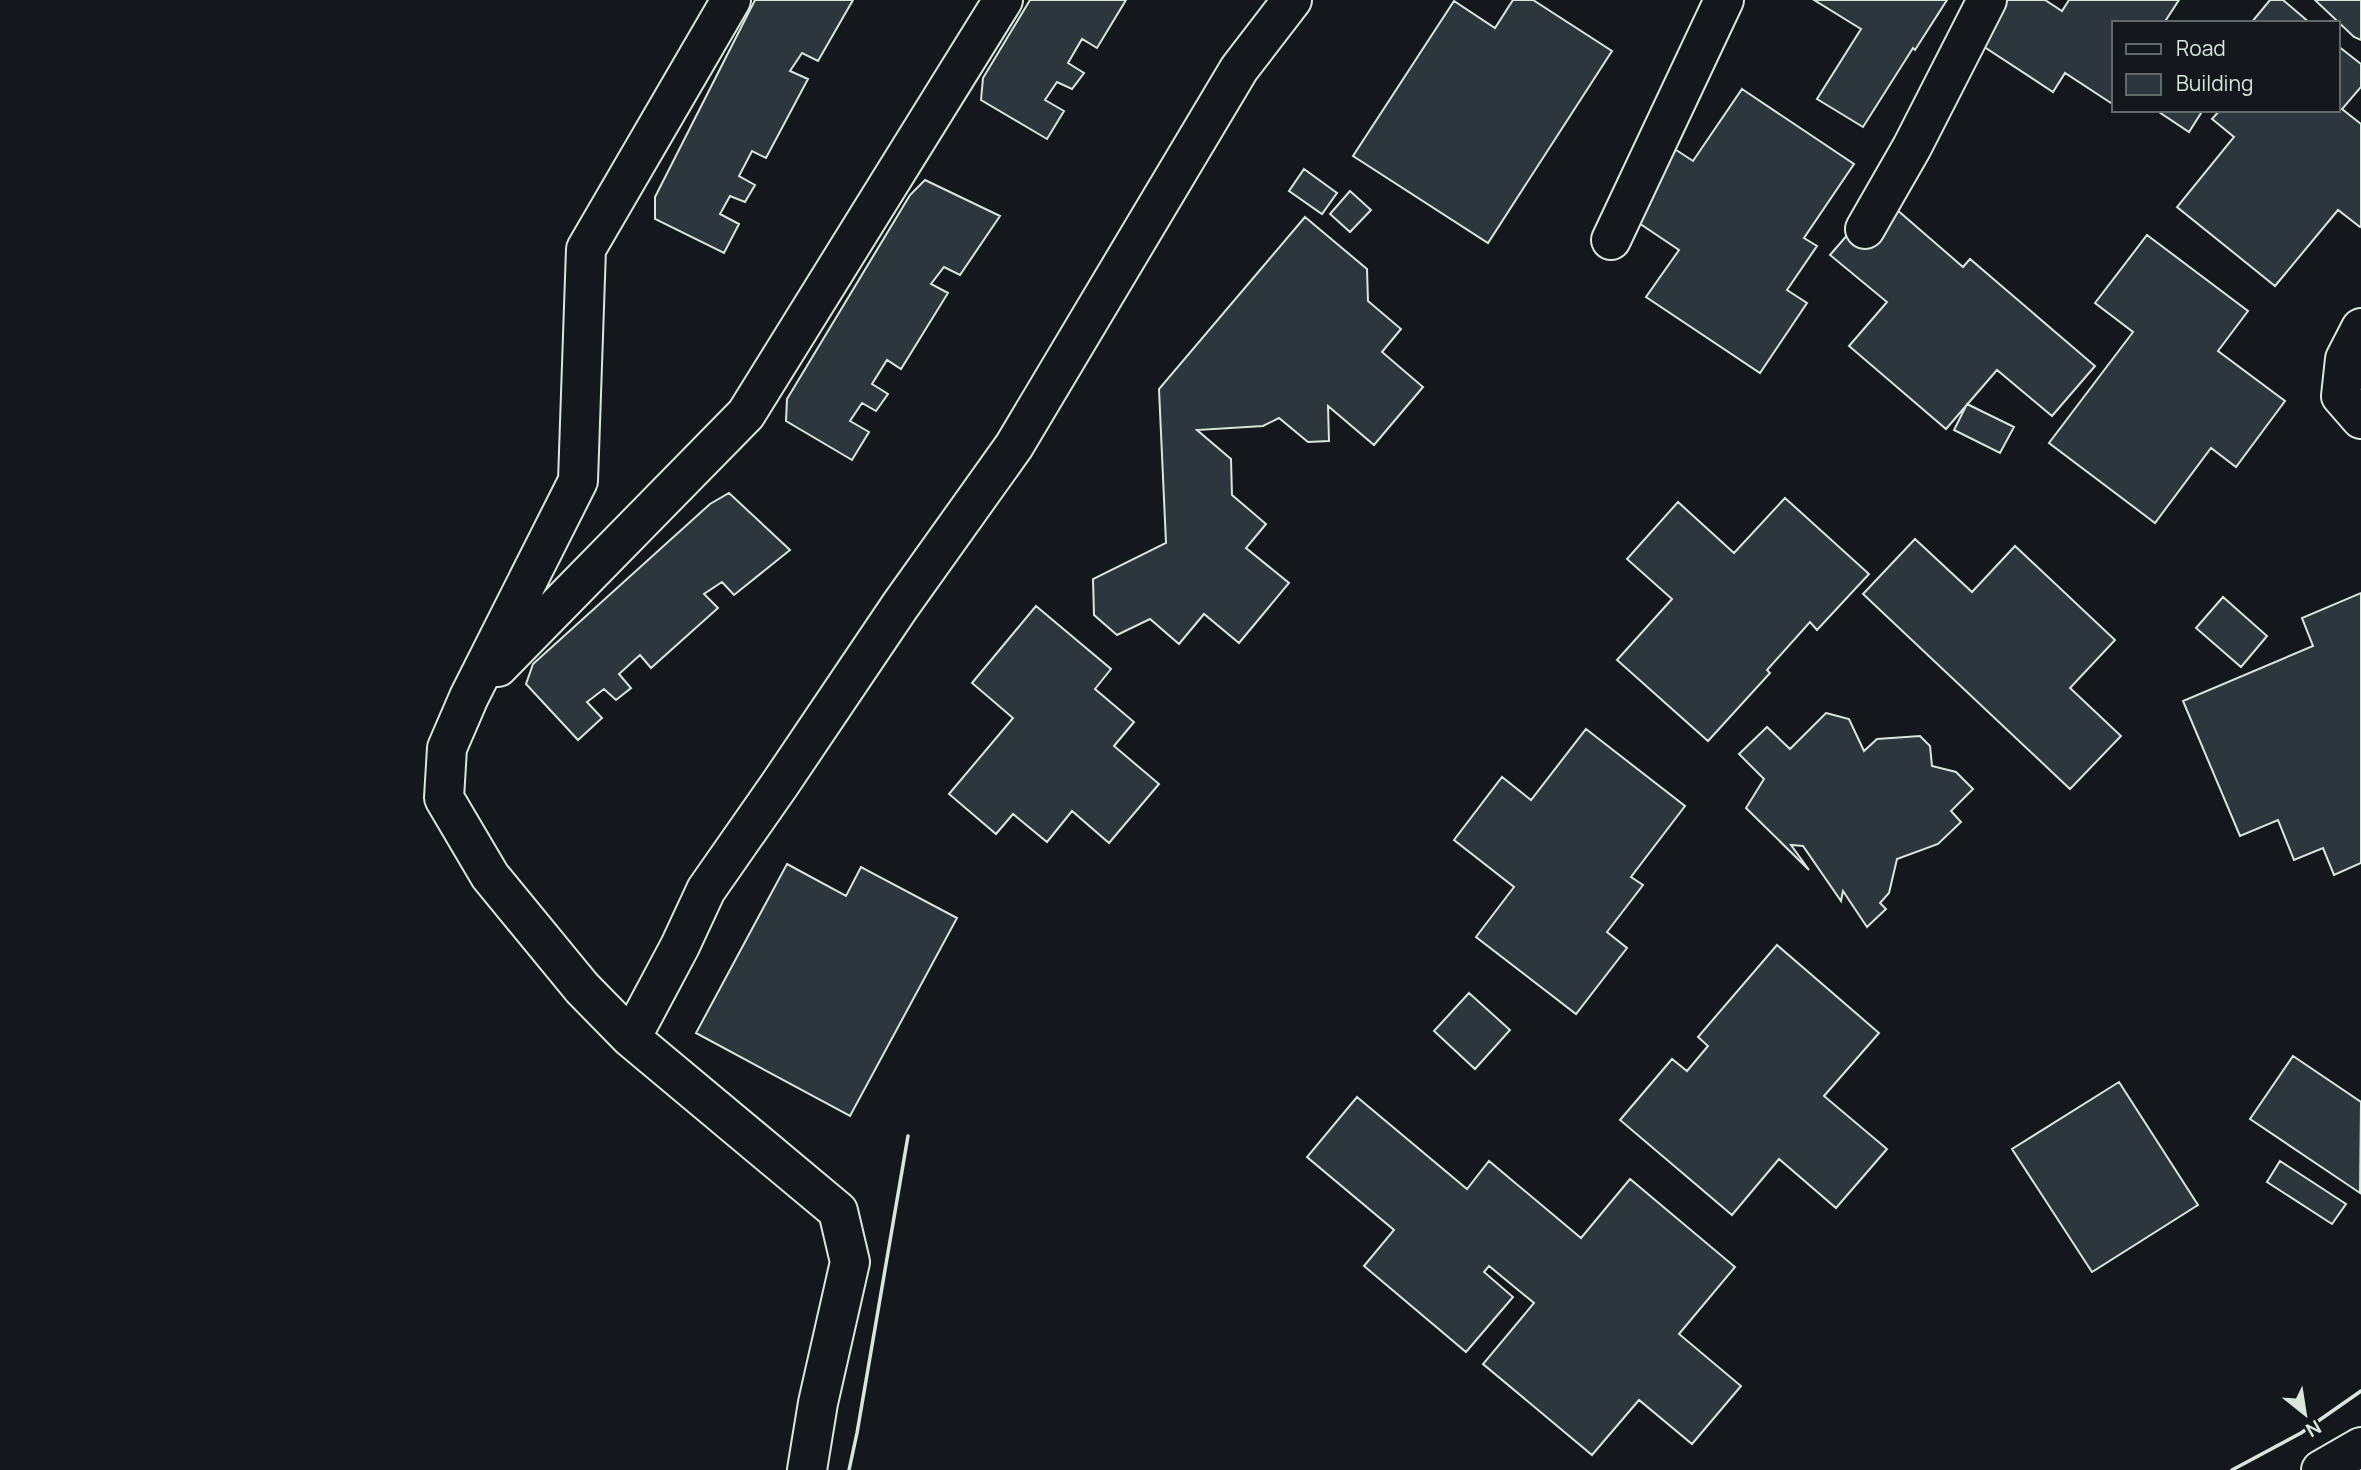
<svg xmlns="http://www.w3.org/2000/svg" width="2361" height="1470" viewBox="0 0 2361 1470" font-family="Manrope,sans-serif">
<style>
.building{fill:#2c363c;stroke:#d8e6dc;stroke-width:2}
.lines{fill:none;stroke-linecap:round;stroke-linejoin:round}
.minor-casing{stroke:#d8e6dc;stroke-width:42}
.minor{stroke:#14181c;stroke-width:38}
.wall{stroke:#d8e6dc;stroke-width:3.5}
</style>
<rect width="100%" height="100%" fill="#14181c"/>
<path class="building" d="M755,0H853L818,61L802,53L790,71L808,79L766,158L752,151L739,176L755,185L745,202L730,196L720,214L739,224L724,253L655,219V197Z
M1030,0H1126L1097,48L1082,39L1068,63L1084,73L1072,89L1057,82L1045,100L1064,111L1047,139L981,100L983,78Z
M1513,0H1533L1612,51L1488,243L1353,156L1454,1L1495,28Z
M1814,0H1947L1915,50L1913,48L1863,127L1817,99L1861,29Z
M1998,0H2045L2062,11L2069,0H2179L2164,23H2114V105L2065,73L2053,92L1972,39Z
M2270,0H2283L2310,23H2251Z
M2315,0H2361V40L2354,37Z
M2338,46L2361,64V87L2342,109L2361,124V225L2360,227L2338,210L2275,286L2177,207L2234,137L2212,119L2220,110H2338Z
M1742,89L1854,164L1804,238L1817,246L1787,290L1807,303L1760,373L1646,297L1679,250L1618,209L1664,142L1693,161Z
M2156,110H2203L2189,132Z
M1304,169L1337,193L1322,214L1289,191Z
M925,180L1000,216L960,275L944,267L931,284L948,293L901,369L887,360L872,384L888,394L876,411L862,403L850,421L869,432L852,460L786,421L787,399L910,195Z
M1350,191L1371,210L1350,232L1330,214Z
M1881,196L1963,267L1970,259L2095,366L2052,416L1997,370L1946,429L1849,346L1887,302L1830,255Z
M1305,217L1367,269L1368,301L1401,329L1382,352L1423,387L1374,445L1328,406L1329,441L1308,442L1279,418L1263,426L1197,430L1231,459L1232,495L1266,524L1246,548L1289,583L1239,643L1204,614L1179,644L1150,619L1117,635L1094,615L1093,579L1166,543L1159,389Z
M2147,235L2248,311L2218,351L2285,401L2236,467L2211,448L2155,523L2049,443L2133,332L2095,303Z
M1967,404L2014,427L2000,453L1954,430Z
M729,493L790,550L734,595L722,582L704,594L718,608L651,668L640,655L619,674L631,688L616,700L604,689L587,702L602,718L578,740L526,684L533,664L710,504Z
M1785,498L1869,574L1817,630L1810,622L1767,670L1770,673L1708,741L1617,660L1672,599L1627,559L1678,502L1734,553Z
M1915,539L1972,592L2015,546L2115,640L2070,688L2121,736L2070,789L1863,594Z
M2361,593V863L2334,875L2323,848L2294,860L2278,820L2240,836L2183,701L2313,646L2302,618Z
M2223,597L2267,636L2241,667L2196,628Z
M1036,606L1111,669L1095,689L1134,722L1114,746L1159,784L1109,843L1072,811L1047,842L1013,814L996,834L949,794L1013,718L972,683Z
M1826,713L1849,719L1864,751L1877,739L1920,736L1930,746L1932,766L1956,772L1973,789L1951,811L1961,822L1938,844L1897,859L1889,893L1880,903L1886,909L1867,927L1843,891L1841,901L1803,846L1791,845L1809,870L1746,808L1764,779L1739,754L1767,727L1790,749Z
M1586,729L1685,806L1631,877L1643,885L1607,932L1627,948L1576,1014L1476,937L1514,887L1454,840L1502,777L1531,800Z
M787,864L846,896L861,867L957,918L850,1116L696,1033Z
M1777,945L1879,1033L1824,1096L1887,1149L1836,1208L1779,1159L1732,1215L1620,1120L1672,1059L1687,1071L1708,1046L1698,1037Z
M1469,993L1510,1030L1475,1069L1434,1031Z
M2293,1056L2361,1102L2360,1193L2250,1119Z
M2119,1082L2198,1205L2092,1272L2012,1149Z
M1357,1097L1467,1189L1489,1161L1581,1238L1630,1179L1735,1267L1679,1334L1741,1386L1692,1444L1639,1400L1592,1455L1483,1364L1534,1303L1489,1266L1484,1272L1513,1297L1466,1352L1364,1266L1394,1230L1307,1157Z
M2280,1161L2346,1204L2332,1224L2267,1182Z"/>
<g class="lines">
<defs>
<path id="minor" d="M1865,229L1912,147L1987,0
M1611,240L1724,0
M2361,328L2345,359L2341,396L2361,419
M498,667L746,414L1003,0
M631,1038L582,988L490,876L444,798L447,748L469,697L578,481L586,249L731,0
M807,1470L818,1403L850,1262L838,1211L631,1038L680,946L706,890L780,784L900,606L1014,446L1239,69L1292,0
M2321,1470L2361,1447"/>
</defs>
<use href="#minor" class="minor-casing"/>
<use href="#minor" class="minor"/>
<path class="wall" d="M849,1470L857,1433L908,1136
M2232,1470L2301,1433L2361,1391"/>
</g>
<rect x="2112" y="21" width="228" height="91" fill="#14181c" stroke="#626a69" stroke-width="2"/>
<rect x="2126" y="44" width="35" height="10" fill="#14181c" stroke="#626a69" stroke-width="2"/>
<text x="2176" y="56" font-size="21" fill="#d8e6dc">Road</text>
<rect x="2126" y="74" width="35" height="21" fill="#2c363c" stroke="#626a69" stroke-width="2"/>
<text x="2176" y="91" font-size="21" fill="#d8e6dc">Building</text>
<g transform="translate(2305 1414) rotate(150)" stroke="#14181c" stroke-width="5" paint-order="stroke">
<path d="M0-5L12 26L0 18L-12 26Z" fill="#d8e6dc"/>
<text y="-10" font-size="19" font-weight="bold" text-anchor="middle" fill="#d8e6dc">N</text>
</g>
</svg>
